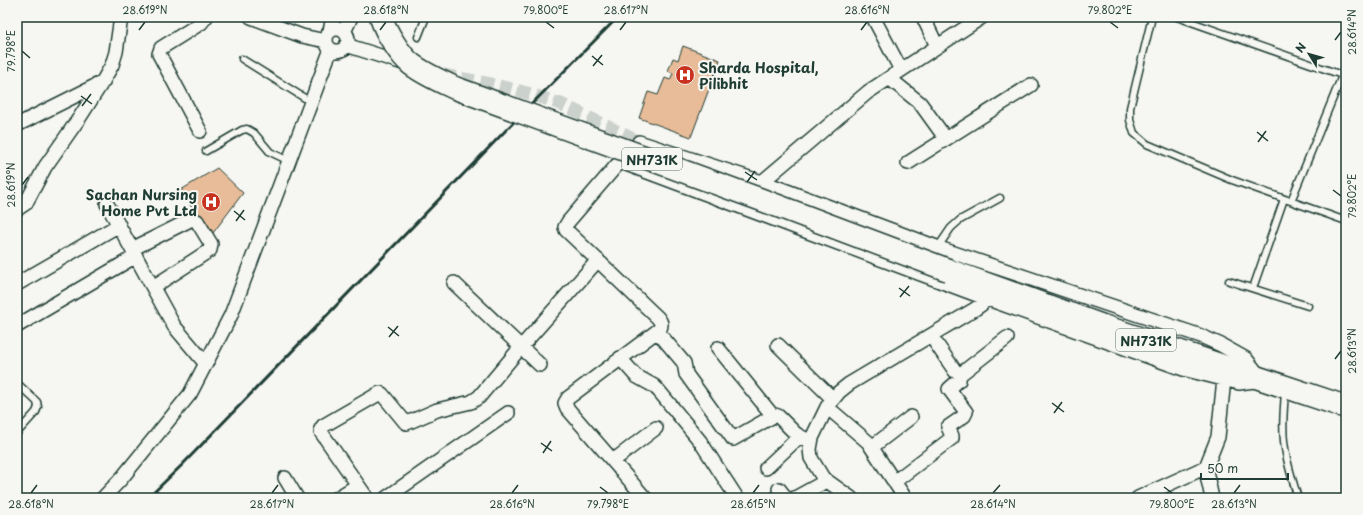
<svg xmlns="http://www.w3.org/2000/svg" width="1363" height="515" viewBox="0 0 1363 515" font-family="'Playpen Sans',sans-serif">
<style>
.building{fill:#e8bc98;stroke:#1f3d34}
.lines{fill:none;stroke-linecap:round;stroke-linejoin:round}
.street-tunnel{stroke:#cbd1cc;stroke-width:13;stroke-dasharray:13 6;stroke-linecap:butt}
.lane-casing{stroke:#1f3d34;stroke-width:9}
.street-casing{stroke:#1f3d34;stroke-width:16}
.highway-casing{stroke:#1f3d34;stroke-width:25}
.lane{stroke:#f6f6f2;stroke-width:6}
.street{stroke:#f6f6f2;stroke-width:13}
.highway{stroke:#f6f6f2;stroke-width:22}
.rail{stroke:#1f3d34;stroke-width:3}
.highway-bridge-casing{stroke:#1f3d34;stroke-width:25;stroke-linecap:butt}
.highway-bridge{stroke:#f6f6f2;stroke-width:22}
.ticks{fill:none;stroke:#1f3d34;stroke-width:1.5}
.labels{text-anchor:middle;dominant-baseline:central;stroke-width:4;stroke-linejoin:round;paint-order:stroke}
.shield{fill:#f6f6f2;stroke:#60746d;stroke-width:1}
.shield-label{font-size:13px;font-weight:bold;fill:#1f3d34}
.poi-label{font-size:14px;font-weight:bold;fill:#1f3d34;stroke:#f6f6f2;text-anchor:start}
.neatline{fill:none;stroke:#1f3d34;stroke-width:1.5}
.ticks-label{font-size:10px;text-anchor:middle;fill:#1f3d34}
</style>
<rect width="100%" height="100%" fill="#f6f6f2"/>
<filter id="ink" filterUnits="userSpaceOnUse"><feTurbulence type="fractalNoise" baseFrequency=".025" numOctaves="2"/><feDisplacementMap in="SourceGraphic" scale="8" xChannelSelector="R" yChannelSelector="G"/><feConvolveMatrix kernelMatrix="1 2 1 2 8 2 1 2 1" color-interpolation-filters="sRGB"/></filter>
<g filter="url(#ink)">
<path class="building" d="M683,46L720,60L691,137L639,118L648,92L658,95L665,78L670,80L673,73L668,71L673,58L678,60Z
M217,168L243,193L210,237L181,190Z"/>
<g class="lines">
<path class="street-tunnel" d="M443,75L491,84L531,94L561,104L639,142"/>
<defs>
<path id="lane" d="M1152,17L1130,108V120L1134,133L1147,144L1232,180L1346,221
M1177,17L1342,75
M418,37L426,17
M242,59L311,102
M206,151L242,130L247,129L254,133L270,152L289,161
M1291,201L1346,66
M938,247L951,228L960,220L1000,198
M1229,281L1308,306
M1253,288L1284,199
M17,383L37,402L38,407L36,412L17,433
M1285,392C1284,408 1282,425 1284,441C1286,461 1292,479 1298,498"/>
<path id="street" d="M251,17L302,36L326,41
M873,17L901,70
M923,17L937,46
M326 40a11 11 0 1 1 22 0a11 11 0 1 1-22 0Z
M330,31L333,17
M344,32L351,17
M346,45L409,65
M889,78L920,103L946,139
M17,125L103,82
M200,131L159,54L161,48L201,23L206,17
M639,142L771,185L942,249L1201,336L1221,345L1246,359L1260,377
M908,163L1031,85
M762,182L868,92L982,17
M107,204L174,326L206,364
M17,209L26,203L45,167L80,117L103,81L112,65L116,52L121,17
M132,249L192,219L197,221L211,244L210,250L153,287
M454,283L540,365
M17,284L119,225
M17,326L136,256
M657,331L684,363L686,374L733,439L775,415L778,416L796,434L811,442
M931,336L955,371L959,373H962L1007,338
M778,345L833,399
M718,348L773,416
M620,358L636,376L654,386L659,391L700,441L737,498
M827,407L868,442L905,498
M872,447L911,417
M613,461L656,428
M766,468L800,436
M285,478L297,498
M894,482L952,438V436L948,427L964,416L966,412L949,389L959,380L960,373
M779,489L786,498
M103,498L121,479L190,394L231,315L331,49
M337,498L358,485
M367,498L321,432V429L323,426L380,393L382,394L405,422L407,423L437,410L471,402L479,397L521,347L598,260
M386,498L508,413
M645,498L567,408L565,403L568,398L660,329C662,324 661,322 658,318L566,230L565,227L568,222L617,165L621,163L626,164L985,298L1183,369L1239,383L1254,381
M795,498L826,481
M851,498L823,478L811,458L810,449L812,438L827,407L839,392L849,384L975,309L982,304L985,298
M1138,498L1206,467
M1212,498L1206,471V467L1218,437L1224,379"/>
<path id="highway" d="M948,270L1103,326L1346,407"/>
</defs>
<use href="#lane" class="lane-casing"/>
<use href="#street" class="street-casing"/>
<use href="#highway" class="highway-casing"/>
<use href="#lane" class="lane"/>
<use href="#street" class="street"/>
<use href="#highway" class="highway"/>
<path class="rail" d="M148,498L182,465L508,128L618,17"/>
<defs>
<path id="highway-bridge" d="M381,17C385,31 400,55 411,64C424,74 440,81 455,88L762,200L948,270"/>
</defs>
<use href="#highway-bridge" class="highway-bridge-casing"/>
<use href="#highway-bridge" class="highway-bridge"/>
</g>
</g>
<path class="ticks" d="M546,22L554,28M1110,22L1118,28M139,30L145,22M380,30L386,22M620,30L626,22M861,30L867,22M1335,40L1341,32M22,51L30,58M592,56L603,65M593,66L602,55M81,96L92,104M82,106L91,94M1257,132L1268,141M1258,142L1266,131M745,172L757,180M747,182L755,171M22,185L28,177M1333,190L1341,196M234,211L245,220M236,221L244,210M899,288L910,296M900,297L909,286M388,327L399,336M389,337L398,326M1335,359L1341,351M1052,403L1064,412M1054,413L1062,402M541,443L552,451M543,453L551,441M600,487L608,493M1164,487L1172,493M31,493L37,485M272,493L278,485M512,493L518,485M753,493L759,485M993,493L1000,485M1234,493L1240,485"/>
<defs>
<symbol id="hospital-disc" viewBox="-11 -11 22 22"><circle r="9.5" fill="#c8321e" stroke="#f6f6f2"/><path d="M-5-5h3v3.5h4V-5h3V5h-3V1.5h-4V5h-3Z" fill="#fff"/></symbol>
</defs>
<g fill-rule="evenodd">
<use href="#hospital-disc" x="674" y="64" width="22" height="22"/>
<use href="#hospital-disc" x="200" y="191" width="22" height="22"/>
</g>
<g class="labels">
<g class="shield">
<rect x="622" y="148" width="60" height="22" rx="3"/>
<rect x="1116" y="329" width="60" height="22" rx="3"/>
</g>
<g class="shield-label">
<text x="652" y="159">NH731K</text>
<text x="1146" y="340">NH731K</text>
</g>
<g class="poi-label">
<text x="699" y="67">Sharda Hospital,<tspan x="699" dy="16">Pilibhit</tspan></text>
<text x="197" y="194" text-anchor="end">Sachan Nursing<tspan x="197" dy="16">Home Pvt Ltd</tspan></text>
</g>
</g>
<rect width="1363" height="515" fill="none" stroke="#f6f6f2" stroke-width="44"/>
<g transform="translate(1309 54) rotate(307)" stroke="#f6f6f2" stroke-width="3" paint-order="stroke">
<path d="M0-3L7 15L0 10L-7 15Z" fill="#1f3d34"/>
<text y="-6" font-size="11" font-weight="bold" text-anchor="middle" fill="#1f3d34">N</text>
</g>
<path d="M1201 473v6h87v-6" fill="none" stroke="#1f3d34" stroke-width="2"/>
<text x="1207" y="473" font-size="12" fill="#1f3d34" stroke="#f6f6f2" stroke-width="3" paint-order="stroke">50 m</text>
<rect x="22" y="22" width="1319" height="471" class="neatline"/>
<g class="ticks-label">
<text x="145" y="14">28.619°N</text>
<text x="386" y="14">28.618°N</text>
<text x="546" y="14">79.800°E</text>
<text x="626" y="14">28.617°N</text>
<text x="867" y="14">28.616°N</text>
<text x="1110" y="14">79.802°E</text>
<text transform="translate(1352 32) rotate(-90)" y="4">28.614°N</text>
<text transform="translate(11 51) rotate(-90)" y="4">79.798°E</text>
<text transform="translate(11 185) rotate(-90)" y="4">28.619°N</text>
<text transform="translate(1352 196) rotate(-90)" y="4">79.802°E</text>
<text transform="translate(1352 351) rotate(-90)" y="4">28.613°N</text>
<text x="31" y="508">28.618°N</text>
<text x="272" y="508">28.617°N</text>
<text x="512" y="508">28.616°N</text>
<text x="608" y="508">79.798°E</text>
<text x="753" y="508">28.615°N</text>
<text x="993" y="508">28.614°N</text>
<text x="1172" y="508">79.800°E</text>
<text x="1234" y="508">28.613°N</text>
</g>
</svg>
